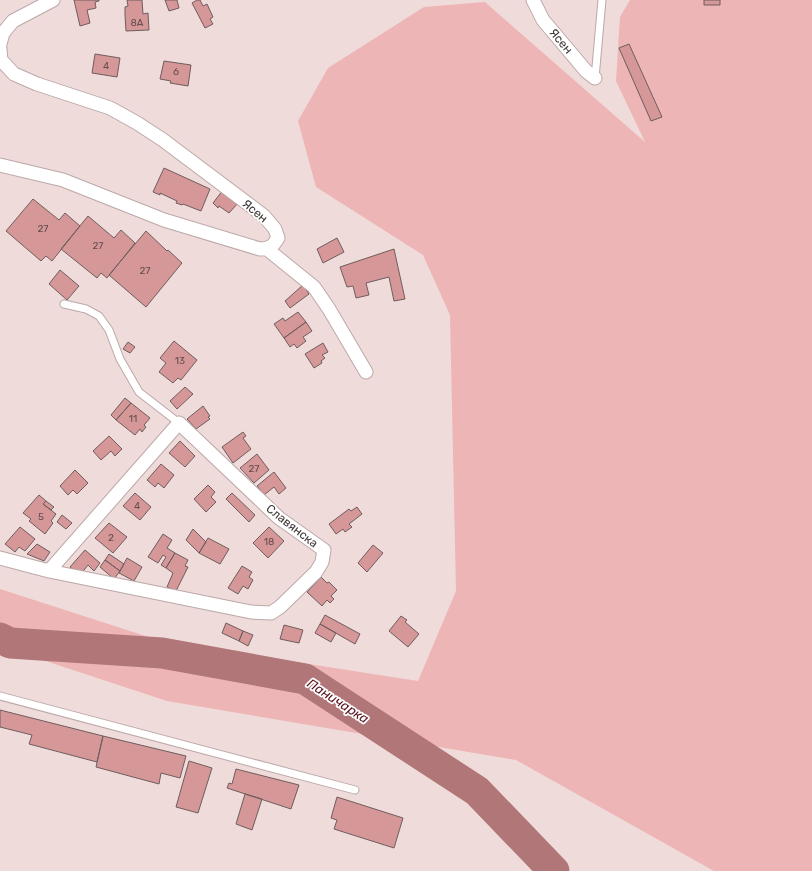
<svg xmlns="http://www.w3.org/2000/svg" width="812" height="871" viewBox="0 0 812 871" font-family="Rubik,sans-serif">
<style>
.green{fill:#edb5b5}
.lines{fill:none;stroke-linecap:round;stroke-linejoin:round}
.river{stroke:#b17677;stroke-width:31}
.building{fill:#d59798;stroke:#6f5d5d}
.service-casing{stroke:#bca8a8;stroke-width:9}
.minor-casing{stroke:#bca8a8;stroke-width:15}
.service{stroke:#fff;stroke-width:7}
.minor{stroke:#fff;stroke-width:13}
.labels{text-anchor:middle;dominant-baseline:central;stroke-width:3.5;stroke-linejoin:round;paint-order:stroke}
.number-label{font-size:10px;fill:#644e4e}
.street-label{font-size:12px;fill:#3e3535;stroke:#fff}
.water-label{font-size:13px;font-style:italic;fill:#5a111b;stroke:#fff}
</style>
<rect width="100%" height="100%" fill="#f0dbdb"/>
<path class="green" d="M630,0H812V871H714L516,760L167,701L0,646V589L161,641L418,681L456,591L450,315L423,255L316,187L298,121L328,68L424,7L485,2L645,142L616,81L620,17Z"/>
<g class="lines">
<path class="river" d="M0,638L10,643L162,653L305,679L477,791L554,871"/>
</g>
<path class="building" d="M74,0H99V1L95,2L96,8L87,10L90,23L80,26Z
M127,0H142L143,14L148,13L149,30L126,31L125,15V7L128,6Z
M165,0H177L179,8L169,11Z
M197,0H200L203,6L207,4L213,17L210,19L213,24L205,28L192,3Z
M704,0H720V5H704Z
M629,44L662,117L651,121L619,48Z
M95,54L120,58L117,77L92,73Z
M164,61L191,65L188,86L170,83L171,81L160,79Z
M164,168L210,189L201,211L183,204L182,205L176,203L177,201L160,193V195L153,192Z
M223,190L239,202L229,213L219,206L218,208L213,203Z
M33,199L59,220L65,213L80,226L52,261L46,256L41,261L6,231Z
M88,216L114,238L121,230L135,243L107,278L101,273L97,278L61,249Z
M146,231L167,251L168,250L182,263L146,307L109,275Z
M337,238L344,252L323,263L317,249Z
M394,249L405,299L394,301L389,277L366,283L369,295L356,298L353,286L347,287L340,267Z
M60,270L79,286L67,300L49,284Z
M303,285L309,294L290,308L285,301Z
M298,312L306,322L284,338L274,324L283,318L285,321Z
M306,322L312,331L303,337L306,341L297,348L294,344L290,347L284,338Z
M174,341L197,360L181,380L178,378L173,383L159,372L166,363L160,358Z
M128,342L135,347L130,353L123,349Z
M323,343L328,352L322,355L325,358L321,361L322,363L314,368L305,354Z
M185,387L193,394L177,409L170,401Z
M125,398L131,403L116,420L111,415Z
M131,403L150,418L144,425L146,427L142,432L140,429L135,435L116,420Z
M203,406L210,416L208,417L210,419L196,429L187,419Z
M243,432L246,436L243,438L251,449L233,463L222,447Z
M109,436L122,449L115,456L111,451L101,460L93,451Z
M180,441L195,456L185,467L169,453Z
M257,454L269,470L254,483L240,468Z
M161,464L174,475L164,488L158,483L155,487L147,480Z
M75,470L88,483L77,494L73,490L68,495L60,486Z
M274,472L286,488L279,494L274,487L264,495L257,486Z
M208,485L215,492L211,497L216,502L206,512L194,499Z
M135,493L151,507L140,520L123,506Z
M232,493L255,515L249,522L226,499Z
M39,495L46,501L43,504L56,514L51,521L53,523L45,534L29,521L31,519L23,513Z
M46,501L54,507L51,510L43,504Z
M357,507L362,514L349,524L352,527L345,532L343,529L336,534L329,524L349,509L351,511Z
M62,515L72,523L66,529L57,522Z
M109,523L127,537L113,553L95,538Z
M20,527L35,539L25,551L19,547L15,552L5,544Z
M269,527L284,541L268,558L253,543Z
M193,529L206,542L199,553L186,540Z
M163,534L172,540L167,548L175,553L166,568L161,565L166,557L163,555L158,563L148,557Z
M208,538L229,549L220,564L199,553Z
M37,544L50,552L44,561L27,554Z
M373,545L383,553L367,572L358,563Z
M85,550L100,563L94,571L88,565L80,575L70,567Z
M175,553L188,560L185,566L188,567L176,591L167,587L173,573L166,568Z
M109,554L124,564L120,571L105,560Z
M127,558L142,567L134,581L119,573Z
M105,560L120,571L114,579L100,567Z
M242,566L252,572L249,577L253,580L248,589L243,586L238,594L228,588Z
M321,577L327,583L329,582L337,590L331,596L334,599L330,603L327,600L322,606L307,592Z
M325,615L360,634L355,644L320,624Z
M401,616L407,620L405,622L419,634L408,647L389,631Z
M226,623L243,631L239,641L222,633Z
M320,624L336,633L331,642L315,633Z
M284,625L303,630L299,643L280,639Z
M243,631L253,635L248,646L239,641Z
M0,710L103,736L97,762L29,744L32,735L0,727Z
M103,736L186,756L180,778L161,773L159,784L96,767Z
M189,761L212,768L198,813L176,807Z
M236,769L299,785L291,809L227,788L229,783L232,784Z
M245,794L262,799L252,830L236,824Z
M337,797L403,818L394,848L334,829L337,820L331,818Z"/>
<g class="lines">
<defs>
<path id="service" d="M595,78L602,0
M64,304L86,309L99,316L109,330L120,359L139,392L179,423
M0,696L355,790"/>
<path id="minor" d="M533,0L543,20L586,71L595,78
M0,44L3,33L13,21L53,0
M0,49L1,60L14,74L37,84L110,108L137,123L163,140L264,216L275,229L278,238C273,246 270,249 260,249L164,220L63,180L0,165
M267,249L314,287L329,309L366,372
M0,558L49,571L251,612L271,613L280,607L316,572L322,562L324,550L279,518L179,423L49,571"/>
</defs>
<use href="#service" class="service-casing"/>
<use href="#minor" class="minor-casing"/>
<use href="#service" class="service"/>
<use href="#minor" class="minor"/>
</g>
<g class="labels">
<g class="number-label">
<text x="137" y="23">8А</text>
<text x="106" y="66">4</text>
<text x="176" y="72">6</text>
<text x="43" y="229">27</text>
<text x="98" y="246">27</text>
<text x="145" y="271">27</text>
<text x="180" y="361">13</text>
<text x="133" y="419">11</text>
<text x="254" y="469">27</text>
<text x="137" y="506">4</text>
<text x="41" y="517">5</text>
<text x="111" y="538">2</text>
<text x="269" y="542">18</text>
</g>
<g class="street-label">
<text transform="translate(561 41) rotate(50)">Ясен</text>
<text transform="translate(255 211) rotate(40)">Ясен</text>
<text transform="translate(292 526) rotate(38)">Славянска</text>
</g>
<g class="water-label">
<text transform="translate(338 701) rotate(33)">Паничарка</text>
</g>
</g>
</svg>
